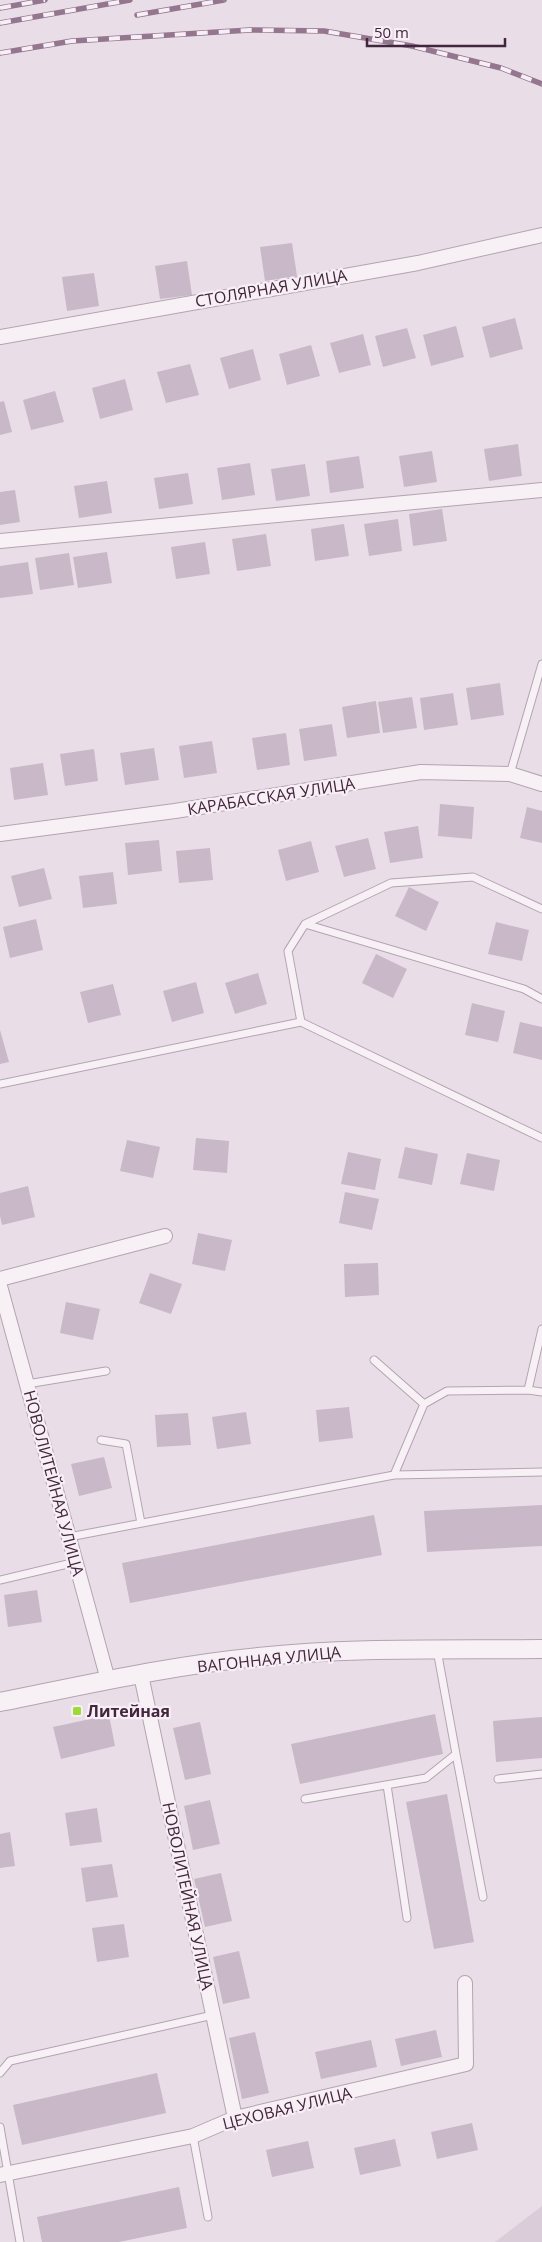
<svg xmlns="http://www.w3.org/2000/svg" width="542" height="2242" viewBox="0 0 542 2242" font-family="'Open Sans',sans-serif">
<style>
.built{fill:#dbccd9}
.building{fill:#c9b8c7}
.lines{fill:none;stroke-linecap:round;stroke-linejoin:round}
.service-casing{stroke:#b4a3b1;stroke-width:9}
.minor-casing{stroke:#b4a3b1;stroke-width:16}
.tertiary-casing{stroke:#b4a3b1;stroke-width:20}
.service{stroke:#f7f1f6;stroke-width:7}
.minor{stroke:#f7f1f6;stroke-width:14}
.tertiary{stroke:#f7f1f6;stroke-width:18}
.rail-casing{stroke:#94768f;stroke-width:5.5}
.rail{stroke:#f7eef6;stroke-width:4;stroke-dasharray:11;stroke-linecap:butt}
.poi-dot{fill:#9bda37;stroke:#f7eef6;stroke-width:2}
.labels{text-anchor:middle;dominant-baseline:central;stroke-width:4.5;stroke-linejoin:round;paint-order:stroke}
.street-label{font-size:16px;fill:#42263d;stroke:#f7eef6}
.poi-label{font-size:16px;font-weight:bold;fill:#42263d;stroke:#f7eef6;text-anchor:start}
</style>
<rect width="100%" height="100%" fill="#e9dee8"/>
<path class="built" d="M542,2204V2242H495L542,2206Z"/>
<path class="building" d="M292,243L297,276L265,281L260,247Z
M187,261L192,295L160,299L155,266Z
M94,273L99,306L67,311L62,277Z
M515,318L523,349L490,358L482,327Z
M456,326L464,357L431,366L423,335Z
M407,328L416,358L383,367L375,336Z
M363,334L371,365L339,373L330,343Z
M311,345L320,376L287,385L279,354Z
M253,349L261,380L229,389L220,358Z
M190,364L199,395L166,403L157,372Z
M125,379L133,410L100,419L92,388Z
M55,391L64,422L31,430L23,400Z
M4,401L12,432L0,435V402Z
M518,444L522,476L489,481L484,449Z
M432,451L437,482L404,487L399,456Z
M359,456L364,488L330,493L326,461Z
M250,463L255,495L222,500L217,468Z
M305,464L310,496L276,501L271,469Z
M188,473L193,504L159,509L154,478Z
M107,481L112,513L79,518L74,486Z
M15,490L20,522L0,525V492Z
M442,509L447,541L413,546L409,514Z
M398,519L402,551L369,556L364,524Z
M344,524L349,556L315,561L311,529Z
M266,534L271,566L237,571L232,539Z
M205,542L210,574L176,579L171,547Z
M107,552L112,583L78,588L73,557Z
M69,553L74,585L40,590L35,558Z
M28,562L33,594L0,598V566Z
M500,683L504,715L471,720L466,688Z
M453,693L458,725L424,730L420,698Z
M412,697L417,728L383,733L378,702Z
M376,701L380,733L347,738L342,707Z
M332,724L337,756L304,761L299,729Z
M286,733L290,765L257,770L252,738Z
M212,741L217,773L184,778L179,746Z
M154,748L159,780L125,785L120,753Z
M94,749L98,781L65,786L60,754Z
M43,763L48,795L14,800L10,768Z
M440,804L474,807L472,839L438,836Z
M527,807L542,811V843L520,838Z
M418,826L423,858L390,863L384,832Z
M368,838L376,869L344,877L335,846Z
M159,840L162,871L128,875L125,843Z
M311,841L319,872L286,881L278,850Z
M210,848L213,880L179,883L176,851Z
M44,868L52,899L19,907L11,876Z
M113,872L117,904L83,908L79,876Z
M409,887L439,902L426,931L395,916Z
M36,919L43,950L10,958L3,927Z
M496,922L529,930L522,961L488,954Z
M376,954L407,969L393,998L362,983Z
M258,973L267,1004L235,1014L225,983Z
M196,982L204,1013L172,1022L163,991Z
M113,984L121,1015L88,1023L80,992Z
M472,1003L505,1011L498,1042L465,1035Z
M520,1022L542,1027V1060L513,1053Z
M0,1030L9,1062L0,1064Z
M196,1138L229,1141L227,1173L193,1170Z
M127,1140L160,1147L153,1178L120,1171Z
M405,1147L438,1154L432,1185L398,1178Z
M348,1152L381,1159L375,1190L341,1184Z
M467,1153L500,1160L494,1191L460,1184Z
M28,1186L35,1217L2,1225L0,1216V1193Z
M345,1192L379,1199L372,1230L339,1223Z
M198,1233L232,1240L225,1271L192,1264Z
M378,1263L379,1295L345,1297L344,1264Z
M150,1273L182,1284L171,1314L139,1303Z
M66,1302L100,1309L93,1340L60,1333Z
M349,1407L353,1438L319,1442L316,1410Z
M246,1412L251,1444L217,1449L212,1417Z
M188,1413L191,1445L157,1447L155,1415Z
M104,1457L112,1488L79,1496L71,1464Z
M542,1505V1546L427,1552L424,1511Z
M374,1515L382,1555L130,1603L122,1563Z
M37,1590L42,1622L8,1627L4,1595Z
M435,1714L443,1754L300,1784L291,1744Z
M109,1715L115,1746L61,1759L53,1727Z
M542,1717V1758L496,1762L493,1721Z
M200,1722L211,1774L185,1780L173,1728Z
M447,1794L474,1942L434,1949L406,1802Z
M210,1800L220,1844L193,1850L184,1806Z
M97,1808L102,1842L70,1846L65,1813Z
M10,1832L15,1866L0,1868V1834Z
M112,1864L118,1897L86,1902L81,1868Z
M221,1873L232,1921L205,1927L194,1879Z
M124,1924L129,1957L97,1962L92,1928Z
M239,1951L250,1998L223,2004L213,1957Z
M436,2030L442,2057L401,2066L395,2039Z
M255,2032L269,2093L242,2099L229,2038Z
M371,2040L377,2067L321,2079L315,2052Z
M157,2073L166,2113L22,2145L13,2105Z
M472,2123L478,2150L437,2159L431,2132Z
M395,2139L401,2166L360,2175L354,2148Z
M308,2141L314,2168L272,2177L266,2150Z
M179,2187L187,2228L119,2242H42L37,2217Z"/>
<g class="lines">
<defs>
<path id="service" d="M510,774L542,664
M542,909L473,877L391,883L305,924L288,951L301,1022L542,1138
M305,924L524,989L542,999
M0,1084L301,1022
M374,1360L424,1404
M27,1384L106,1371
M528,1390L542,1329
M101,1440L126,1444L141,1523
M394,1475L424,1404L447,1391L528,1390L542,1392
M69,1537L394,1475L542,1472
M0,1580L76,1562
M456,1754L483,1897
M498,1779L542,1774
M387,1785L407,1918
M305,1799L426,1778L456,1754L437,1650
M0,2073L10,2061L213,2015
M0,2127L20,2242
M193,2136L208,2217"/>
<path id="minor" d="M0,337L418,263L542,235
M0,541L542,490
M0,834L175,811L421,772L510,774L542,784
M0,1279L165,1236
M0,1286L108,1680
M141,1675L235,2118
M0,2175L193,2136L235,2118L466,2064L465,1983"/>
<path id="tertiary" d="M0,1702C85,1685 172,1665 258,1657C352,1647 447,1650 542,1649"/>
</defs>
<use href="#service" class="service-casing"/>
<use href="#minor" class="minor-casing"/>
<use href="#tertiary" class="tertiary-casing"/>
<use href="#service" class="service"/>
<use href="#minor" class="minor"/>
<use href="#tertiary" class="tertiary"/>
<defs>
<path id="rail" d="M0,8L45,0
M137,15L224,0
M0,23L130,0
M0,53L72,41L250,30L324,31L412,46L501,68L542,84"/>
</defs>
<use href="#rail" class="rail-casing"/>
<use href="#rail" class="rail"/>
</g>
<rect class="poi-dot" x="72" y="1706" width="10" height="10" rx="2.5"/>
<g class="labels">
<g class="street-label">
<text transform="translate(271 288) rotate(-10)">СТОЛЯРНАЯ УЛИЦА</text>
<text transform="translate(271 796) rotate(-9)">КАРАБАССКАЯ УЛИЦА</text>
<text transform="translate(54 1483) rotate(75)">НОВОЛИТЕЙНАЯ УЛИЦА</text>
<text transform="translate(269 1659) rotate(-6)">ВАГОННАЯ УЛИЦА</text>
<text transform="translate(188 1896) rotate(78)">НОВОЛИТЕЙНАЯ УЛИЦА</text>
<text transform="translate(287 2108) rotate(-14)">ЦЕХОВАЯ УЛИЦА</text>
</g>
<g class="poi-label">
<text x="87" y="1711">Литейная</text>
</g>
</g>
<path d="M367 38v8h138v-8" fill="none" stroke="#42263d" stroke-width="2.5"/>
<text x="374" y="38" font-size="15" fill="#42263d" stroke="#f7eef6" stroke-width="4" paint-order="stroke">50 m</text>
</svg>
